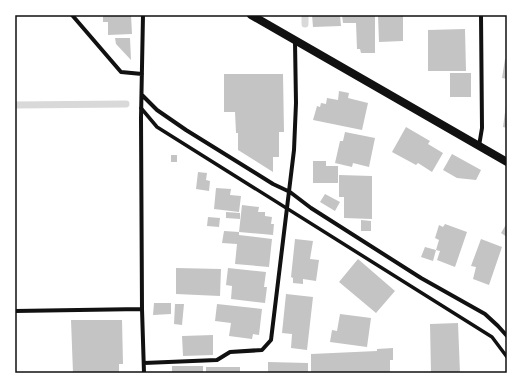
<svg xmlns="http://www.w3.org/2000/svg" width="522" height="388" viewBox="0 0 522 388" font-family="Lato,sans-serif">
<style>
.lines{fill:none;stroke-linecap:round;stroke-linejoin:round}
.stream{stroke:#d9d9d9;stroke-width:7}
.building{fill:#c4c4c4}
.pedestrian{stroke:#111;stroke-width:3.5}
.minor{stroke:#111;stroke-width:4}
.secondary{stroke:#111;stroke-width:8}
.neatline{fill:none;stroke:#111;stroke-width:1.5}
</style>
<rect width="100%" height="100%" fill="#fff"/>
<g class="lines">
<path class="stream" d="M305,15V24
M15,105L126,104"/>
</g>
<path class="building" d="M103,15H131L132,34L108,35V22H103Z
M312,15H340L341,26L313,27Z
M342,15H375V53H361L360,49H357L356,23H343Z
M378,15H403V41L379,42Z
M465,29L466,71H428V30Z
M115,38H130L131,60L116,44Z
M505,59H507V79L502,78Z
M450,73H471V97H450Z
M224,74H283L284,132H279V157H273V172L238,150V133H236L235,112H224Z
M339,91L349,93L348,98L368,103L362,130L313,120L317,106L320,107L321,103L326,104L327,98L338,100Z
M506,105H507V128L503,127Z
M406,127L430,141L428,144L443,153L432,172L418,163L416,165L392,152Z
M345,132L375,138L369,167L353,163L352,167L335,163L340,141H343Z
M452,154L481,170L476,180L457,178L443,170Z
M171,155H177V162H171Z
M313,161H326V166H338V183H313Z
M198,172L207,173L206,180L210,181L209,191L196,189Z
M339,175L372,176V219L344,218V197H339Z
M216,188L231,189L230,195L241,196L239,212L214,209Z
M325,194L340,202L335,211L320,202Z
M242,205L259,207L258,212H265V216L272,217L271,224H274L273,235L239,232Z
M226,212L240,213V219L226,218Z
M208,217L220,218L219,227L207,226Z
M361,220L371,221V231H361Z
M507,223V237L501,233Z
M445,224L467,232L455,267L437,260L440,251L436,250L439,240L435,238L439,225L443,227Z
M224,231L239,232V235L272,239L269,267L235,264L237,244L222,243Z
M295,239L313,241L310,259L319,260L316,281L303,279V284L293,283V278L291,277Z
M481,239L502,247L489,285L473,279L476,267L471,266Z
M425,247L436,250L433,261L421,257Z
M358,259L395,291L376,313L339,282Z
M176,268L221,269L220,296L176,294Z
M228,268L266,272L264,287H267L265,303L231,299L232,286L226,285Z
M286,294L313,297L307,350L291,348L292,334L282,333Z
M154,303H171V314L153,315Z
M175,304H184L182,325L174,324Z
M217,304L262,309L259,335L253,334L252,339L229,336L231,323L215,321Z
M340,314L371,318L367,347L330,342L332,330L337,331Z
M71,320H122L123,364H119V373H73Z
M458,323L460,373H431L430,324Z
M213,335V355L183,356L182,336Z
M393,348V360H390V373H311V354L377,351V349Z
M268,362L308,363V373H268Z
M172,366H203V373H172Z
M206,367H240V373H206Z"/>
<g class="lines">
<path class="pedestrian" d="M141,108L157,127L492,337L507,357"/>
<path class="minor" d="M72,15L121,72L142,74
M143,15L141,118L142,309L144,373
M142,95L157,110L186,130L273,184L290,192L311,208L421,278L485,314L498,326L507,336
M479,146L482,128L481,15
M15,311L142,309
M144,363L217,360L230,352L262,350L271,340L294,150L296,103L295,42"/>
<path class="secondary" d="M251,15L507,162"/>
</g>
<rect width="522" height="388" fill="none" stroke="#ffffff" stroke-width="32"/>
<rect x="16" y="16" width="490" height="356" class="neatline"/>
</svg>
